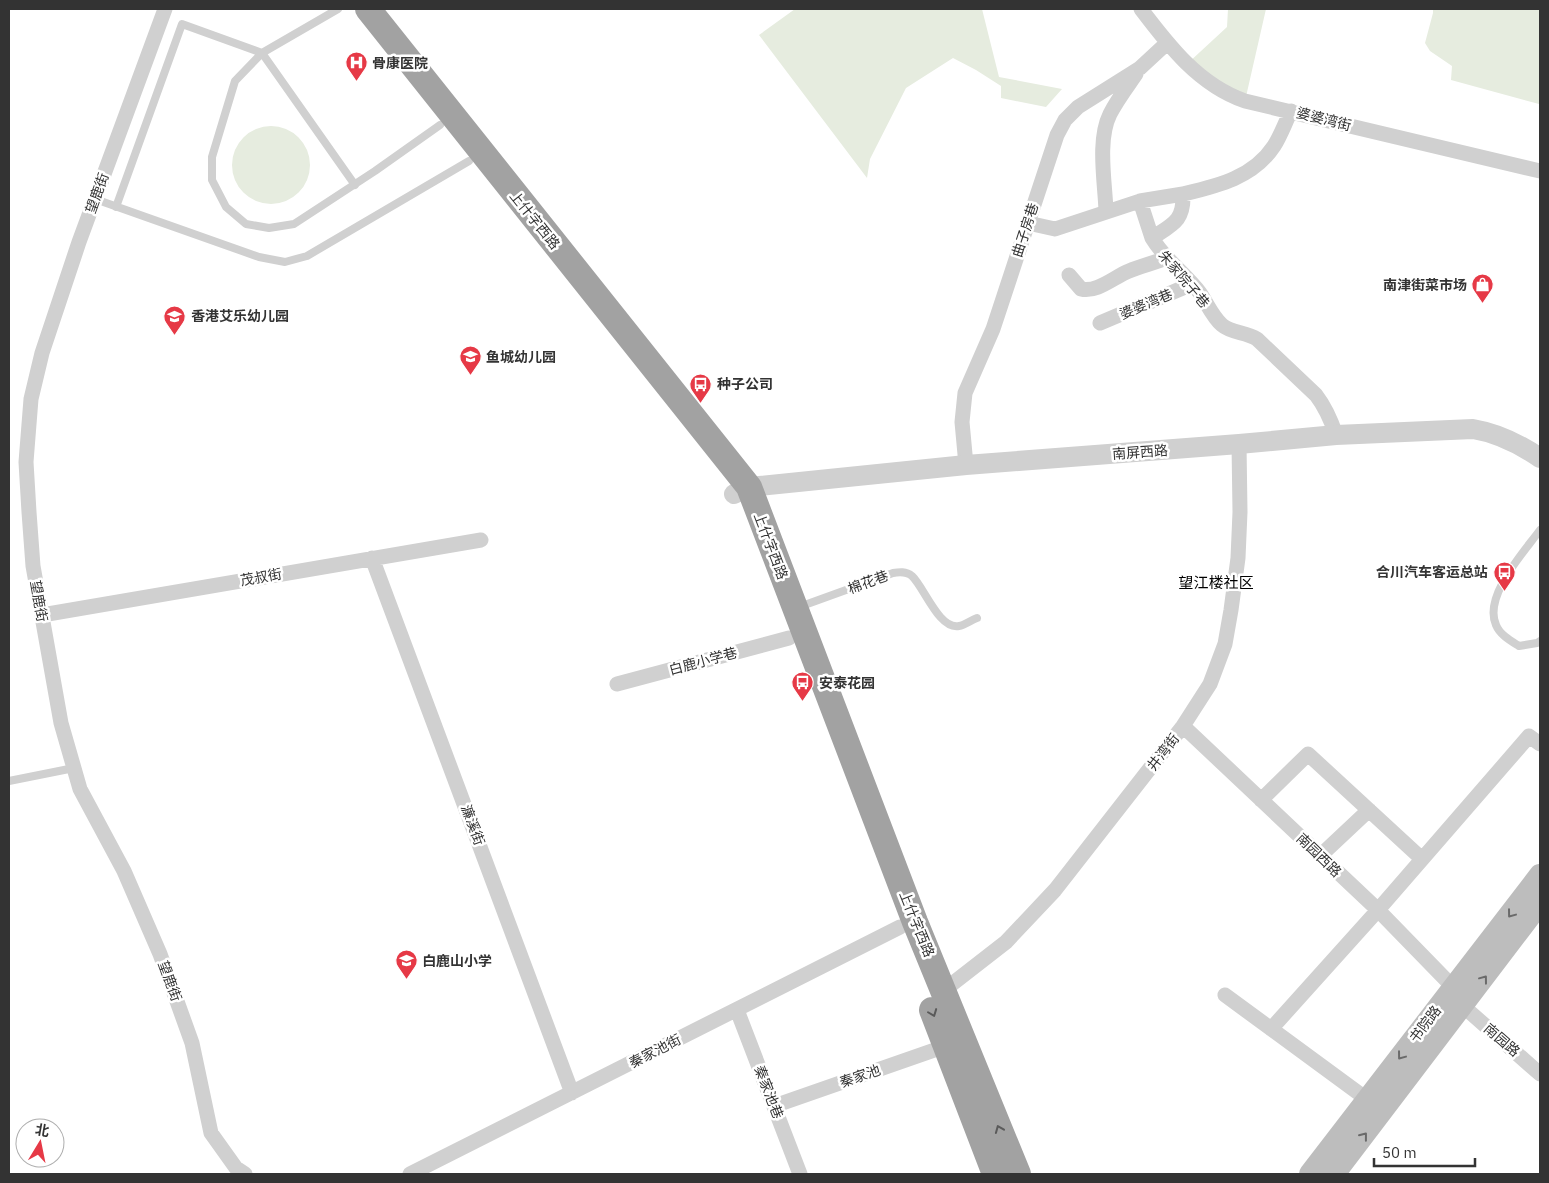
<svg xmlns="http://www.w3.org/2000/svg" width="1549" height="1183" viewBox="0 0 1549 1183" font-family="'IBM Plex Sans','Noto Sans SC',sans-serif">
<style>
.green{fill:#e6ecdf}
.lines{fill:none;stroke-linecap:round;stroke-linejoin:round}
.service{stroke:#d0d0d0;stroke-width:8}
.minor{stroke:#d0d0d0;stroke-width:15}
.tertiary{stroke:#d0d0d0;stroke-width:20}
.secondary{stroke:#bdbdbd;stroke-width:22}
.trunk{stroke:#a2a2a2;stroke-width:26}
.oneway{stroke:#6a6a6a}
.oneway2{stroke:#5a5a5a}
.labels{text-anchor:middle;dominant-baseline:central;stroke-width:5;stroke-linejoin:round;paint-order:stroke}
.poi-label{font-size:14px;font-weight:bold;fill:#333;stroke:#fff;text-anchor:start}
.street-label{font-size:14px;fill:#333;stroke:#fff}
.neighbourhood-label{font-size:15px;fill:#000;stroke:#fff}
</style>
<rect width="100%" height="100%" fill="#fff"/>
<path class="green" d="M795,9H982L999,77L1062,89L1046,107L1001,98V86L976,70L953,58L906,88L870,159L867,178L759,35Z
M1228,9H1266L1245,101L1187,64L1227,27Z
M1433,9H1540V110L1539,104L1451,80L1452,66L1430,51L1425,43L1433,13Z
M232 165a39 39 0 1 1 78 0a39 39 0 1 1-78 0Z"/>
<g class="lines">
<path class="service" d="M338,9L262,53L235,81L212,157V180L226,207L246,224L269,228L294,224L375,171L440,125
M95,199L259,257L285,262L307,256L469,161
M116,207L182,24L262,53L355,185
M1540,530C1524,552 1483,596 1496,625C1500,635 1511,641 1519,646L1537,643L1540,641
M799,607L893,573C899,572 906,571 912,576C924,587 939,630 959,626C965,625 971,620 977,618
M9,781L74,768"/>
<path class="minor" d="M165,9L79,242L42,353L31,399L26,462L29,512L33,566L61,723L80,789L124,871L160,954L192,1043L211,1133L236,1168L245,1174
M1141,9C1169,46 1199,85 1245,101L1540,171
M1291,111C1285,123 1281,135 1274,146C1253,178 1217,186 1183,194C1184,221 1173,224 1152,238C1165,260 1185,273 1200,293C1207,303 1212,316 1222,325C1231,333 1246,332 1257,339L1316,395C1326,408 1331,420 1336,435
M1140,201L1152,238
M1106,211C1105,182 1097,140 1110,114C1117,100 1127,87 1136,74
M1028,223L1055,229L1140,201L1183,194
M1069,275L1081,289C1097,293 1114,277 1129,271C1141,266 1154,263 1166,258
M1100,323L1192,284
M966,465L962,422L965,393L993,329L1057,135L1065,120L1078,107L1140,68L1167,43
M372,558L572,1093
M42,615L481,540
M617,684L789,638
M1183,726L1378,910L1453,987
M1261,800L1308,754L1422,859
M1320,856L1369,810
M943,991L1006,942L1055,890L1183,726L1210,684L1225,644L1231,610L1238,558L1240,512L1239,444
M1225,995L1368,1100
M1463,1006L1540,1074
M737,1010L800,1174
M1271,1029L1378,910L1529,736L1540,744
M774,1106L946,1046
M410,1174L900,927"/>
<path class="tertiary" d="M734,494L749,487L966,465L1239,444L1336,435L1473,429C1497,433 1521,445 1540,458"/>
<path class="secondary" d="M1310,1174L1540,875
M1334,1174L1540,903"/>
<path class="trunk" d="M368,9L749,487L915,922L1018,1174
M932,1010L995,1174"/>
</g>
<defs><path id="oneway-chevron" d="M-2-3.5L2.5 0L-2 3.5" fill="none" stroke-width="1.6" stroke-linecap="round" stroke-linejoin="round" transform="scale(1.25)"/></defs>
<g class="oneway">
<use href="#oneway-chevron" transform="translate(1511 914) rotate(127)"/>
<use href="#oneway-chevron" transform="translate(1484 979) rotate(-53)"/>
<use href="#oneway-chevron" transform="translate(1401 1056) rotate(127)"/>
<use href="#oneway-chevron" transform="translate(1364 1136) rotate(-52)"/>
</g>
<g class="oneway2">
<use href="#oneway-chevron" transform="translate(933 1013) rotate(69)"/>
<use href="#oneway-chevron" transform="translate(999 1129) rotate(-112)"/>
</g>
<defs>
<symbol id="hospital-pin" viewBox="-11 -11 22 30"><path d="M0 17L-7.5 6A9.5 9.5 0 1 1 7.5 6Z" fill="#e63946" stroke="#fff"/><path d="M-5-5h3v3.5h4V-5h3V5h-3V1.5h-4V5h-3Z" fill="#fff"/></symbol>
<symbol id="shop-pin" viewBox="-11 -11 22 30"><path d="M0 17L-7.5 6A9.5 9.5 0 1 1 7.5 6Z" fill="#e63946" stroke="#fff"/><path d="M-5-2.5h2.3a2.7 3.5 0 0 1 5.4 0H5L5.5 6h-11ZM-1.5-2.5h3a1.5 2.3 0 0 0-3 0Z" fill="#fff"/></symbol>
<symbol id="school-pin" viewBox="-11 -11 22 30"><path d="M0 17L-7.5 6A9.5 9.5 0 1 1 7.5 6Z" fill="#e63946" stroke="#fff"/><path d="M0-5L7-2L0 1L-7-2ZM-4 1L0 2.5L4 1V4Q0 6-4 4Z" fill="#fff"/></symbol>
<symbol id="bus-pin" viewBox="-11 -11 22 30"><path d="M0 17L-7.5 6A9.5 9.5 0 1 1 7.5 6Z" fill="#e63946" stroke="#fff"/><path d="M-5-6H5V4H4V6H2V4H-2V6H-4V4H-5ZM-3.5-4V0h7V-4ZM-3.5 1.2v1.5H-2V1.2ZM2 1.2v1.5H3.5V1.2Z" fill="#fff"/></symbol>
</defs>
<g fill-rule="evenodd">
<use href="#hospital-pin" x="344" y="50" width="25" height="34"/>
<use href="#shop-pin" x="1470" y="272" width="25" height="34"/>
<use href="#school-pin" x="162" y="304" width="25" height="34"/>
<use href="#school-pin" x="458" y="344" width="25" height="34"/>
<use href="#bus-pin" x="688" y="372" width="25" height="34"/>
<use href="#bus-pin" x="1492" y="560" width="25" height="34"/>
<use href="#bus-pin" x="790" y="670" width="25" height="34"/>
<use href="#school-pin" x="394" y="948" width="25" height="34"/>
</g>
<g class="labels">
<g class="poi-label">
<text x="372" y="63">骨康医院</text>
<text x="1467" y="285" text-anchor="end">南津街菜市场</text>
<text x="191" y="316">香港艾乐幼儿园</text>
<text x="486" y="357">鱼城幼儿园</text>
<text x="717" y="384">种子公司</text>
<text x="1488" y="572" text-anchor="end">合川汽车客运总站</text>
<text x="819" y="683">安泰花园</text>
<text x="422" y="961">白鹿山小学</text>
</g>
<g class="street-label">
<text transform="translate(1324 119) rotate(14)">婆婆湾街</text>
<text transform="translate(97 193) rotate(-70)">望鹿街</text>
<text transform="translate(535 220) rotate(51)">上什字西路</text>
<text transform="translate(1025 230) rotate(-72)">曲子房巷</text>
<text transform="translate(1184 279) rotate(50)">朱家院子巷</text>
<text transform="translate(1146 304) rotate(-23)">婆婆湾巷</text>
<text transform="translate(1140 452) rotate(-4)">南屏西路</text>
<text transform="translate(771 546) rotate(69)">上什字西路</text>
<text transform="translate(261 577) rotate(-10)">茂叔街</text>
<text transform="translate(868 582) rotate(-20)">棉花巷</text>
<text transform="translate(39 601) rotate(80)">望鹿街</text>
<text transform="translate(703 661) rotate(-15)">白鹿小学巷</text>
<text transform="translate(1163 752) rotate(-52)">井湾街</text>
<text transform="translate(473 825) rotate(70)">濂溪街</text>
<text transform="translate(1319 855) rotate(44)">南园西路</text>
<text transform="translate(917 924) rotate(68)">上什字西路</text>
<text transform="translate(170 981) rotate(70)">望鹿街</text>
<text transform="translate(1425 1024) rotate(-53)">书院路</text>
<text transform="translate(1502 1040) rotate(41)">南园路</text>
<text transform="translate(655 1051) rotate(-27)">秦家池街</text>
<text transform="translate(860 1076) rotate(-19)">秦家池</text>
<text transform="translate(769 1092) rotate(69)">秦家池巷</text>
</g>
<g class="neighbourhood-label">
<text x="1216" y="582">望江楼社区</text>
</g>
</g>
<rect width="1549" height="1183" fill="none" stroke="#333333" stroke-width="20"/>
<g transform="translate(40 1143) rotate(10)"><circle r="24" fill="#ffffff" stroke="#adadad"/>
<path d="M0-4L9 19L0 12L-9 19Z" fill="#e63946"/>
<text y="-8" font-size="14" font-weight="bold" text-anchor="middle" fill="#333333">北</text>
</g>
<path d="M1374 1158v8h101v-8" fill="none" stroke="#333333" stroke-width="2.5"/>
<text x="1382" y="1158" font-size="15" fill="#333333" stroke="#ffffff" stroke-width="4" paint-order="stroke">50 m</text>
</svg>
